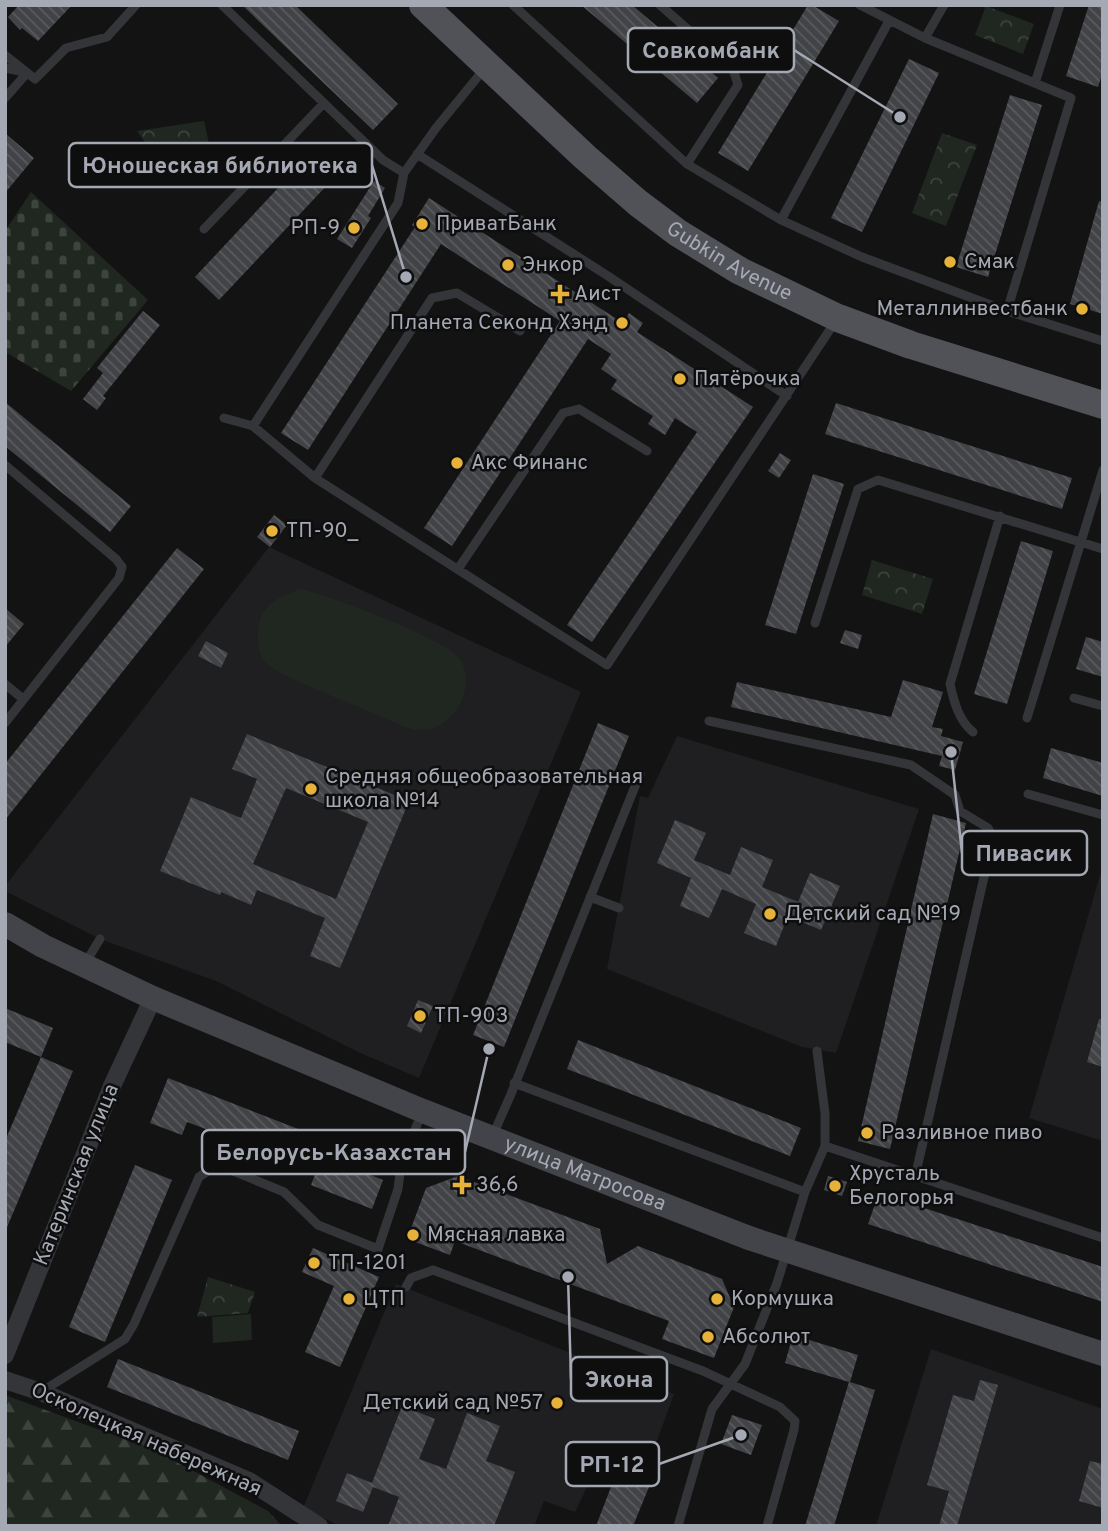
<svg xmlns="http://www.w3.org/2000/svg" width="1108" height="1531" viewBox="0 0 1108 1531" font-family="Overpass,sans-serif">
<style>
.built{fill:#1f1f21}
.green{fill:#1f2720}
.forest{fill:url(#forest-firs)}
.cemetery{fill:url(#cemetery-stones)}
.park{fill:url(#park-crowns)}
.building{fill:url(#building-back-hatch);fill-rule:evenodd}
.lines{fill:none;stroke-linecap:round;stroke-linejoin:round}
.lane{stroke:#343539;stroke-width:9}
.street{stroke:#343539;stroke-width:18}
.secondary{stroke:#424449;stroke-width:24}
.primary{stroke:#505258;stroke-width:28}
.poi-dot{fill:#e6b23a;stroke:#0e0e0f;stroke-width:2.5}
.labels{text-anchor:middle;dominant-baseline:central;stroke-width:5;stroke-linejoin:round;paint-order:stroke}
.poi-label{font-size:21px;fill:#a5a9b4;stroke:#0e0e0f;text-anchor:start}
.street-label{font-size:21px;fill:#a5a9b4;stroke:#0e0e0f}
.leader{fill:none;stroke:#a5a9b4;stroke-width:2.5}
.callout-dot{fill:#a5a9b4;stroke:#0e0e0f;stroke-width:2.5}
.callout{fill:#0e0e0f;stroke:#a5a9b4;stroke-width:2.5}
.callout-label{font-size:23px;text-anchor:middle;font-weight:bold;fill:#a5a9b4}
</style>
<defs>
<pattern id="forest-firs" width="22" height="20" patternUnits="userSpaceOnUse" patternTransform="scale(1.75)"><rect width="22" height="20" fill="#1f2720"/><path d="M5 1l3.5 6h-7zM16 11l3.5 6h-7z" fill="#3d443e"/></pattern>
<pattern id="cemetery-stones" width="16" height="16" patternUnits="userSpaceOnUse" patternTransform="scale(1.75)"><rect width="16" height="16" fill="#1f2720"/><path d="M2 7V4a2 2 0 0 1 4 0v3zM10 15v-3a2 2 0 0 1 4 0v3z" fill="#3d443e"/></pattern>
<pattern id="park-crowns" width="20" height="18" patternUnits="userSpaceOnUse" patternTransform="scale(1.75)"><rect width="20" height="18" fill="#1f2720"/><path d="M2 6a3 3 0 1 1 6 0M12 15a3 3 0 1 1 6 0" fill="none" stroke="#3d443e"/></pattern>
<pattern id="building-back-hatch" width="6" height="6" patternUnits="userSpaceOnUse" patternTransform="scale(1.75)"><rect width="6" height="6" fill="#424347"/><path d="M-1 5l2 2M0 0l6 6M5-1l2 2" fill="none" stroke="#5a5b5f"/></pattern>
</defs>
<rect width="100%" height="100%" fill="#131314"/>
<path class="built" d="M269,547L581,692L419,1078L358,1052L216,981L100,939L5,891V886Z
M677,736L919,809L836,1053L802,1047L607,969L640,796L648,798Z
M1101,872L1103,873V1141L1029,1118Z
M396,1284L674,1394L657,1441L604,1452L575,1512L544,1501L534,1526H340L303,1508Z
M931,1349L1103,1409V1526H876Z"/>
<path class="green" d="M300,589C328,595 444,638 459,658C478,684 455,729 423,730C409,731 391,721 378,715C358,706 274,675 264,661C257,652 257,635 259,625C263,603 281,596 300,589Z
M251,1314L252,1340L213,1343L212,1317Z"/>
<path class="forest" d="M5,1395L154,1450L268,1511L282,1526H5Z"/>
<path class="cemetery" d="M31,192L148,300L71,391L5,352V231Z"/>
<path class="park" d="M986,6L1034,24L1023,54L975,35Z
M204,121L213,162L164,169L137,131Z
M942,133L977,145L946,226L912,213Z
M872,560L933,579L922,614L862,595Z
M208,1277L255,1292L248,1313L197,1317Z"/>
<path class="building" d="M19,5H72L38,41L22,28L20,30L8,17Z
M242,5H295L398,104L373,130Z
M581,5H632L718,78L697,103Z
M808,5H812L839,21L748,171L718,153Z
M1089,5H1103V71L1098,87L1066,76Z
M909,59L939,73L862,232L831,218Z
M1010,95L1042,105L988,277L956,267Z
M5,133L34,158L5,193Z
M321,142L346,165L219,300L195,277Z
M374,181L385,188L368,216L371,218L352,248L337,239Z
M429,198L623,323L629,313L643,323L637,332L753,407L592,642L567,625L697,432L675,418L665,435L648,424L653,416L611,389L617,380L601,369L611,354L588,339L452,546L424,528L560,321L441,244L308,450L281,433L415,227L412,225Z
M1099,201L1103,202V314L1070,304Z
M143,311L160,325L103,396L106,398L97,410L83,399L103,373L97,368Z
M5,402L131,506L110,532L5,446Z
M836,403L1072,478L1062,509L825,434Z
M780,453L791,460L779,478L768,471Z
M813,474L844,484L796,634L765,625Z
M274,515L287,525L270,547L257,537Z
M1021,541L1053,551L1007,704L974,694Z
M177,548L204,569L5,820V764Z
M5,608L24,624L5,647Z
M845,630L862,635L858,649L840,643Z
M1086,637L1103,642V677L1076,669Z
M206,641L228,653L221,668L198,656Z
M903,680L943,692L932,727L943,729L941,736L963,742L955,770L939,766L942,756L731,707L737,682L891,717Z
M598,723L629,736L504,1047L473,1035Z
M247,734L409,801L340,968L310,956L325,918L257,890L251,905L221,892L220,895L160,871L191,797L241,818L257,779L232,769ZM286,788L368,822L336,899L253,864Z
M1051,748L1103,763V796L1043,778Z
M933,814L966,823L890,1149L858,1141Z
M675,820L706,833L694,860L730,875L741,847L773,860L762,887L798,902L810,873L840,886L821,930L788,916L776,946L744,933L756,904L722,889L709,918L680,906L691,878L657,863Z
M418,1000L433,1006L421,1033L407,1026Z
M5,1008L53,1028L41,1057L5,1042Z
M1099,1019H1103V1067L1087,1062Z
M578,1040L801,1128L790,1156L567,1069Z
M41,1057L73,1071L5,1232V1141Z
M168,1078L329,1141L323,1156L383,1180L372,1209L311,1185L316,1172L235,1140L187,1122L182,1135L150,1123Z
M135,1165L172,1180L105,1342L69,1327Z
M458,1176L600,1229L607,1264L638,1246L722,1279L734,1307L714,1358L662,1339L669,1321L455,1241L450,1255L407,1239L426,1188Z
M828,1176L847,1182L842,1196L824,1190Z
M879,1193L1103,1267V1302L868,1224Z
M313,1248L379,1277L340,1367L305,1352L334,1286L302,1272Z
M793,1335L858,1355L850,1382L875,1390L834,1526H805L849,1382L785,1363Z
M118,1359L299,1431L288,1460L107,1387Z
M980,1380L998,1385L957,1526H939L949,1491L927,1485L953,1395L974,1401Z
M402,1406L435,1419L419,1459L446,1469L467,1413L500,1426L486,1461L515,1472L494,1526H388L399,1497L373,1487L363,1512L336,1501L347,1473L372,1483Z
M732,1415L762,1425L751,1455L721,1444Z
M1090,1461L1103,1464V1508L1079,1501Z
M616,1474L649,1487L633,1526H596Z"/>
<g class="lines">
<path class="lane" d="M222,5L383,160L404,173
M513,5L687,164L781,220L862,257L1007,311L1103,341
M660,5L733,69L738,85L687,164
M860,5L925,38L1071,98L1007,311
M925,38L944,5
M5,55L35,79L66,48L107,37L136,5
M5,68L24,72
M1035,83L1060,5
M5,98L27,73
M417,154L608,276L787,396
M781,220L889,21
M204,229L324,103
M224,418L253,426L315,478L607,665L835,322
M253,426L398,203L404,173L436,128L485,68
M5,465L116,559L122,567L119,578L5,723
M315,478L432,298L457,293L520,331
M458,569L563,413L579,409L647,451
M815,623L858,489L878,480L1103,549
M5,684L23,699
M1074,698L1103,706
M1027,718L1103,470
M709,721L911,765L955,795L960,811L988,828L993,838L915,1177
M973,732C959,721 954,702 950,684L1000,516
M1028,794L1103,815
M590,897L619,908
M84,965L100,939
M514,1083L805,1192
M493,1135L511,1094L640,774
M825,1146L1103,1238
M406,1287L411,1278L433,1270L703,1371L780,1407L795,1421L794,1430L767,1526
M41,1392L125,1339L134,1324L199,1177L212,1168H226L284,1192L318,1225L378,1249L398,1189L401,1165L422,1112
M678,1526L712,1409L745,1364L777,1283L805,1192L825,1146V1113L817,1051"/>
<path class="street" d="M5,1355L112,1086L153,998
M5,1380L41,1392L249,1481L319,1526"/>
<path class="secondary" id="s1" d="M5,924L43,946L153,998L423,1111L749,1238L1103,1354"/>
<path class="primary" id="s2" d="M423,5L585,157L638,203L678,233L740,271L838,318L911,345L1103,405"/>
</g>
<g class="poi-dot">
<circle cx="422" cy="224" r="7"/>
<circle cx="354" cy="228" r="7"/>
<circle cx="950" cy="262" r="7"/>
<circle cx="508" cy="265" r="7"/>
<path d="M556.5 283.5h7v7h7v7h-7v7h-7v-7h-7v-7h7z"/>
<circle cx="1082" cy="309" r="7"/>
<circle cx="622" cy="323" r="7"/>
<circle cx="680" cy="379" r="7"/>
<circle cx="457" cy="463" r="7"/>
<circle cx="272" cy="531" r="7"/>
<circle cx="311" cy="789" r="7"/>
<circle cx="770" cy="914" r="7"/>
<circle cx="420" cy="1016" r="7"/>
<circle cx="867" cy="1133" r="7"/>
<path d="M458.5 1174.5h7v7h7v7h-7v7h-7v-7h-7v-7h7z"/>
<circle cx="835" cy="1186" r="7"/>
<circle cx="413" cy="1235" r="7"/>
<circle cx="314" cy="1263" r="7"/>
<circle cx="349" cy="1299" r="7"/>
<circle cx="717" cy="1299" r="7"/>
<circle cx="708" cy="1337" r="7"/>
<circle cx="557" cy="1403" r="7"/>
</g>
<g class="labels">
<g class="poi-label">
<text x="436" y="224">ПриватБанк</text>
<text x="340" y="228" text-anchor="end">РП-9</text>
<text x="964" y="262">Смак</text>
<text x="522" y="265">Энкор</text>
<text x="574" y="294">Аист</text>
<text x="1068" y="309" text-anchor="end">Металлинвестбанк</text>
<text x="608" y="323" text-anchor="end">Планета Секонд Хэнд</text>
<text x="694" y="379">Пятёрочка</text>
<text x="471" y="463">Акс Финанс</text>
<text x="286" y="531">ТП-90_</text>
<text x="325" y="777">Средняя общеобразовательная<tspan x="325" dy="24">школа №14</tspan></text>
<text x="784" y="914">Детский сад №19</text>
<text x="434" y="1016">ТП-903</text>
<text x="881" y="1133">Разливное пиво</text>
<text x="849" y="1174">Хрусталь<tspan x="849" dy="24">Белогорья</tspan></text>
<text x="476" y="1185">36,6</text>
<text x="427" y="1235">Мясная лавка</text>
<text x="328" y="1263">ТП-1201</text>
<text x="363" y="1299">ЦТП</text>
<text x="731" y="1299">Кормушка</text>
<text x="722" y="1337">Абсолют</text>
<text x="543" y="1403" text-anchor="end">Детский сад №57</text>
</g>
<g class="street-label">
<text stroke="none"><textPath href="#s2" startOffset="401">Gubkin Avenue</textPath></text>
<text stroke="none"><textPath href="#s1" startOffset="632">улица Матросова</textPath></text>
<text transform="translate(77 1175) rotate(-68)">Катеринская улица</text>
<text transform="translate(146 1440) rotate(24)">Осколецкая набережная</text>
</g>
</g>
<path class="leader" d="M900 117L794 50M406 277L372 165M951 752L962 853M489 1049L465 1152M568 1277L571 1379M741 1435L659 1464"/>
<g class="callout-dot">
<circle cx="900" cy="117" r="7"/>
<circle cx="406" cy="277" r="7"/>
<circle cx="951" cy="752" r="7"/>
<circle cx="489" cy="1049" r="7"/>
<circle cx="568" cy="1277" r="7"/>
<circle cx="741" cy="1435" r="7"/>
</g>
<g class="callout">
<rect x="628" y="28" width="166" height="44" rx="7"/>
<rect x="69" y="143" width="303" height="44" rx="7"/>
<rect x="962" y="831" width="125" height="44" rx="7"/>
<rect x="202" y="1130" width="263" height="44" rx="7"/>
<rect x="571" y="1357" width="96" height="44" rx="7"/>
<rect x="566" y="1442" width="93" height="44" rx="7"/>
</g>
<g class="callout-label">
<text x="711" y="58">Совкомбанк</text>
<text x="220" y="173">Юношеская библиотека</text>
<text x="1024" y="861">Пивасик</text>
<text x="334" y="1160">Белорусь-Казахстан</text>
<text x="619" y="1387">Экона</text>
<text x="612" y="1472">РП-12</text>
</g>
<rect width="1108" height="1531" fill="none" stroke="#a5a9b4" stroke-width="14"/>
</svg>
